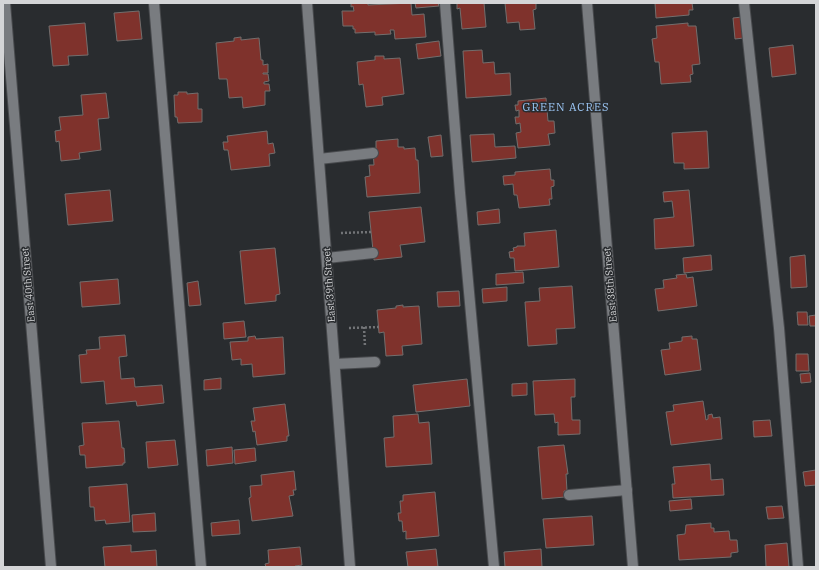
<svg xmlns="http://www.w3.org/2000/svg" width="819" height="570" viewBox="0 0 819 570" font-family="'IBM Plex Serif',serif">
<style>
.building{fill:#7f322c;stroke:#736e6d}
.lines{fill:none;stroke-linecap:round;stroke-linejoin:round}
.service-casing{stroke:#484a4d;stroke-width:12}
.minor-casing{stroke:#484a4d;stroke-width:12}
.path{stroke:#727477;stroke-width:2.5;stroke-dasharray:2 2;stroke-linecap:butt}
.service{stroke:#797c80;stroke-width:10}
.minor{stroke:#797c80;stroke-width:10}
.labels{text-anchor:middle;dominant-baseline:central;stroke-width:3;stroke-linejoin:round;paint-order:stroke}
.street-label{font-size:10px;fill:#d4d5d7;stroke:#292c2f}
.neighbourhood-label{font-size:11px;letter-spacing:1px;fill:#9cc7f6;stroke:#292c2f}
</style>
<rect width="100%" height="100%" fill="#292c2f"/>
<path class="building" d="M351,3H368V5L411,3L412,15L424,14L426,37L395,39L394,30H390L391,34L375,35V32L355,33V29H353V26H343L342,11H354L353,6L351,7Z
M415,3H438L439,6L416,8Z
M457,3H484L486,27L462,29L460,8L457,9Z
M505,3H536V9L533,10L535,29L520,30L519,22L507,23Z
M655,3H692L693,10H689V15L656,18Z
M139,11L142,39L117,41L114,13Z
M742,17L744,38L735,39L733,18Z
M85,23L88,55L68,56L69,65L53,66L49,26Z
M688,23V26H696L700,64L692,65L693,74L690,75L691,82L661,84L659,62H655L652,39L657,38L656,26Z
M241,37V40L259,38L261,60H263V65L268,64V73H263V74H268L269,81L264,82V84H269L270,91H265V105L243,108L242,97L229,98L227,79H219L216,43L234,41V38Z
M439,41L441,56L418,59L416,44Z
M793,45L796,74L772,77L769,48Z
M482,50L483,63L494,62L495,74L510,73L511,95L466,98L463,51Z
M375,56H384V59L400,58L404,94L382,97L383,105L366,107L363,84L359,85L357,62L375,60Z
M178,92H187V94L198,93V109H202V122L178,123L177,117H175L174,95H178Z
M106,93L109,118L98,119L101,150L79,153L80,159L61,161L59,141L56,142L55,131L61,130L59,117L83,115L81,95Z
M546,98L548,121H554L555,133L548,134L550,145L518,148L516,133L521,132L520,123L516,124L515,117H519V110L516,111L515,105H518V101Z
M267,131L268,144L273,143L275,153L269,154L270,166L231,170L228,150H224L223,142H228L227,136Z
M707,131L709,168L684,169V163H674L672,133Z
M494,134L495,147L515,146L516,158L472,162L470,135Z
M441,135L443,156L431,157L428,137Z
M398,139V147H404V149L415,148L416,160H418L420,193L367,197L365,177L370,176L369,165H374L373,150L376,149V141Z
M550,169L551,180H554V186L551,187L552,199H549L550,205L519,208L517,195H514L513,184L504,185L503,176L515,175V172Z
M110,190L113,221L68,225L65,194Z
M689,190L694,246L655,249L654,219L674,217L672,201L664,202L663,192Z
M421,207L425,242L400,245L402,257L374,260L369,212Z
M499,209L500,223L478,225L477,212Z
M556,230L559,267L515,271L514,258H510L509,252L514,251L513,248L517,247V246H525L524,233Z
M275,248L280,294L276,295V301L245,304L240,251Z
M711,255L712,270L684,273L683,258Z
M805,255L807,287L791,288L790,257Z
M523,272L524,283L496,285V274Z
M686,274L687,278L693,277L697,306L658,311L655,289L664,288L663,280L677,278L676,275Z
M118,279L120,304L82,307L80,282Z
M198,281L201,305L189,306L187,283Z
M572,286L575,328L556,329L557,344L528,346L525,302L540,301L539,288Z
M507,287V301L483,303L482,289Z
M459,291L460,306L438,307L437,292Z
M403,305V307L419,306L422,344L402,346L403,355L386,356L384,332L379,333L377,310L396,308V306Z
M797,312H807L808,325H798Z
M816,315V326H810L809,316Z
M244,321L246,337L224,339L223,323Z
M125,335L127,356L119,357L121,379L134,378L135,387L162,385L164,403L137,406L136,401L106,404L104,381L81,383L79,355L87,354L86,350L100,349L99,337Z
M255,336L256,339L283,337L285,374L253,377L252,364L241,365V359L232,360L230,342L248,341V337Z
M692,336V339H697L701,370L665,375L661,350L670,349L669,343L682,341V337Z
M796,354H808L809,371H796Z
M810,373L811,382L801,383L800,374Z
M221,378V389L204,390V380Z
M467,379L470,406L416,412L413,385Z
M575,379V397H571L572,420H580V434L558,435V422L555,423L554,414L535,415L533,381Z
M527,383V395L512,396V384Z
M703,401L706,420L708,419V415L712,414L713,418L720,417L722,439L671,445L666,412L674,411L673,405Z
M285,404L289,436H287V441L257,445L255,431L253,432L251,421H255L253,408Z
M418,414L419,423L429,422L432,464L386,467L384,438L394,437L393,416Z
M770,420L772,436L754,437L753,421Z
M119,421L122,448H124L125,463H123V465L86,468L85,455H80L79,446L84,445L82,423Z
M175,440L178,465L148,468L146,442Z
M564,445L568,474H566L567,491H564L565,497L542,499L538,447Z
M232,447L233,463L207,466L206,450Z
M255,448L256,461L235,464L234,450Z
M710,464L711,480L723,479L724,495L673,498L672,484H675L673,467Z
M816,470V485L805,486L803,472Z
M294,471L296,490H293L294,495L289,496L293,516L252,521L249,498L251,497L250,486L262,485L261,475Z
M127,484L130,522L106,524L105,520L95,521L94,507H90L89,487Z
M435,492L439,536L406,539V531L403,532L402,521H399L398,513H401L400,501H403V495Z
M691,499L692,509L670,511L669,501Z
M782,506L784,518L768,519L766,507Z
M155,513L156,531L133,532L132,515Z
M592,516L594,545L546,548L543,519Z
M239,520L240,534L212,536L211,523Z
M711,523V528H714V532L729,531L730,540H737L738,552L731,553V557L679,560L677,535L685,534L686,525Z
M787,543L789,567H766L765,545Z
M131,545V552L156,550L157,567H105L103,547Z
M300,547L302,565L295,566V567H266L265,564L269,563L268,550Z
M436,549L438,567H408L406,552Z
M541,549L542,567H505L504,552Z"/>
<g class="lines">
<defs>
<path id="service" d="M154,3L201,567
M445,3L460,193L494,567
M744,3L779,328L798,567
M319,159L373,153
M327,258L373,253
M335,364L375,362
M569,495L627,490"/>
<path id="minor" d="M5,3L51,567
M307,3L350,567
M587,3L633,567"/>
</defs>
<use href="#service" class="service-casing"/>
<use href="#minor" class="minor-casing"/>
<path class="path" d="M341,233L371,232
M364,327L365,347
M349,328L379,327"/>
<use href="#service" class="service"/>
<use href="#minor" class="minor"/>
</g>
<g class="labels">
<g class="street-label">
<text transform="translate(28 285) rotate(-95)">East 40th Street</text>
<text transform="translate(329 285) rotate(-94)">East 39th Street</text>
<text transform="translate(610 285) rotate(-95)">East 38th Street</text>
</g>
<g class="neighbourhood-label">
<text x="566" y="107">GREEN ACRES</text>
</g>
</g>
<rect width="819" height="570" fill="none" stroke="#d4d5d7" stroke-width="8"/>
</svg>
